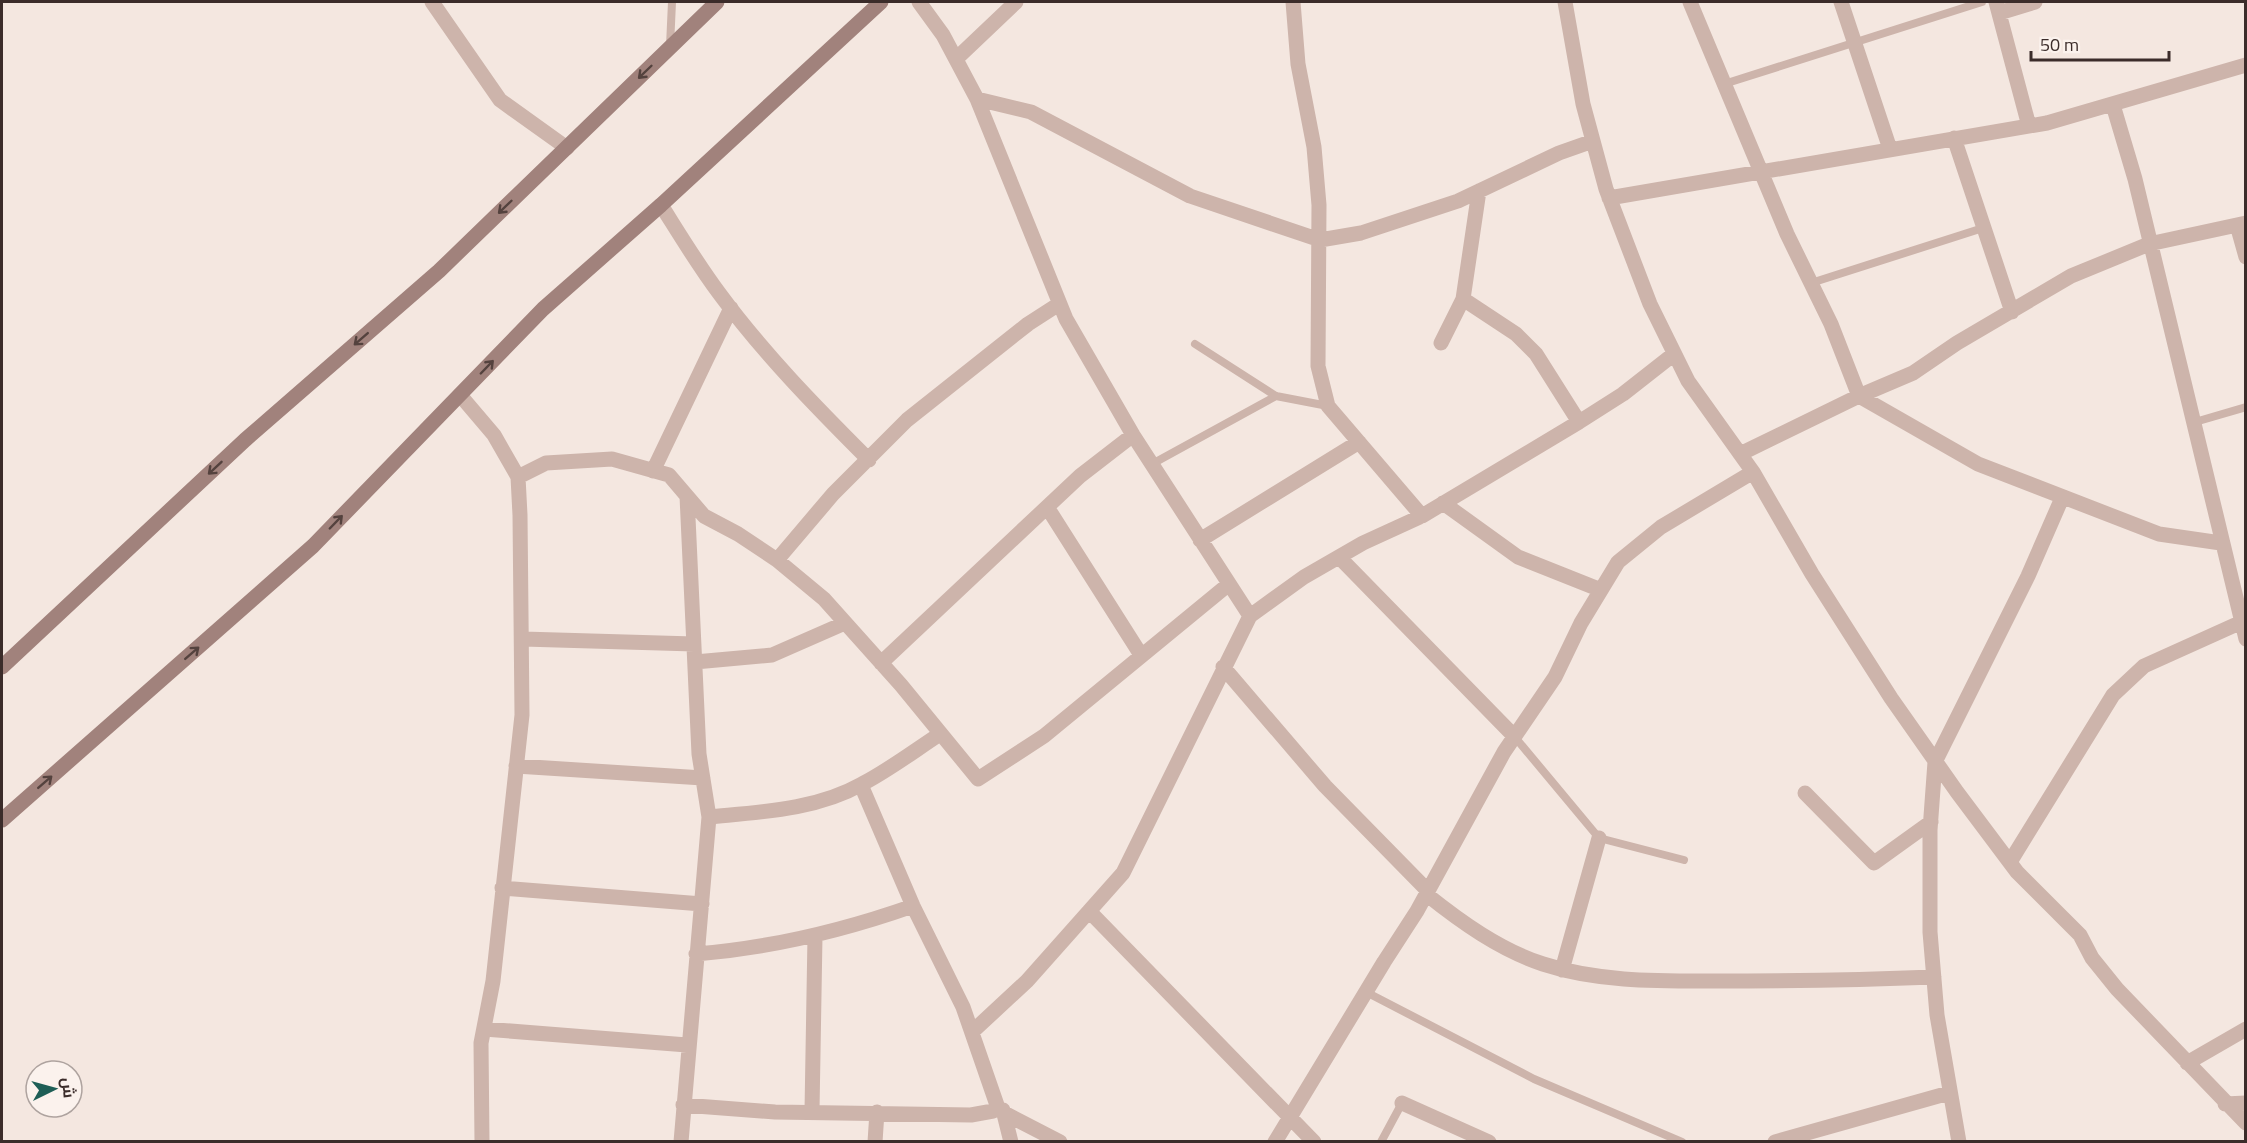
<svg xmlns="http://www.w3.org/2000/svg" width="2247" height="1143" viewBox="0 0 2247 1143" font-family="'Titillium Web',Cairo,sans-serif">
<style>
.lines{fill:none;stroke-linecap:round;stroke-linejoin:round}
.service{stroke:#cdb4ab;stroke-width:8}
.minor{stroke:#cdb4ab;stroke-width:15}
.secondary{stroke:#a1827c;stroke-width:15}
.oneway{stroke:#54423e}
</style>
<rect width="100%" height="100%" fill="#f4e7e0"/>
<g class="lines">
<path class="service" d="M670,46L672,2
M1724,84L1982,2
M1811,283L1983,228
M1195,344L1276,396L1328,406
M2195,422L2246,407
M1152,464L1276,396
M1514,736L1599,838L1684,860
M1366,992L1534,1079L1682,1142
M1381,1142L1402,1103"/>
<path class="minor" d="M432,2L500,100L567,148
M919,2L943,35L977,99L1066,319L1133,435L1250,616
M1293,2L1298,64L1314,147L1319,205L1318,366L1328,406L1422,516
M1565,2L1583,104L1606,189L1650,304L1688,381L1753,472L1812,574L1891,698L1957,792L2017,872L2080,935L2092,958L2117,989L2246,1123
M1690,2L1787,234L1831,324L1859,396L1978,464L2159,534L2221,543
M1841,2L1890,149
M1996,2L2029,126
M1999,13L2035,2
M956,59L1016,2
M977,99L1031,112L1190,196L1320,240L1361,233L1458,201L1559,153L1593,141
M2113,105L2135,179L2246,639
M1954,138L2012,312
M1609,198L2047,123L2246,65
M661,205C680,235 698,265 719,293C764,354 816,407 869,460
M2237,225L2246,257
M1463,299L1516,334L1536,354L1579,422
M1441,343L1463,299L1479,191
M460,395L494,435L518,477L520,515L522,715L493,981L481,1043L482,1142
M1740,454L1859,396L1913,373L1957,343L2071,276L2149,244L2246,223
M653,471L731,308
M518,477L546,463L612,459L669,475L704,516L738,534L777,560L824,599L901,685L978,779L1044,736L1229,584
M1443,503L1518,557L1601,590
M1047,507L1141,655
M1200,540L1359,442
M1339,557L1514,736
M777,560L833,494L907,420L1028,324L1059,304
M523,639L694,644
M695,662L772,655L845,623
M881,663L1080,476L1133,435
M1223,667L1325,786L1428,891
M516,766L703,778
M1805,793L1874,863L1931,822
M709,817C760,812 816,810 862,784C889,770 914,751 940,734
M2010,862L2113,695L2144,666L2246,620
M502,888L702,904
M1426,894C1461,922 1500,950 1543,964C1598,982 1658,981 1715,981C1788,981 1861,980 1934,977
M1089,911L1314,1142
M696,954C771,948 842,931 913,906
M1562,970L1599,838
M484,1029L687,1045
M972,1032L1027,981L1123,873L1250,616L1304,577L1363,543L1422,516L1579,422L1623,394L1674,354
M2187,1063L2246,1029
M1402,1103L1489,1142
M2225,1104L2246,1103
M683,1105L775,1112L971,1115L993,1111L998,1108L963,1007L913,906L861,785
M1003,1110L1011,1142
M812,1111L815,936
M1006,1114L1060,1142
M681,1142L709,817L699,754L687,496
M875,1142L877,1112
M1275,1142L1384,962L1417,911L1504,752L1555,677L1581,623L1618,562L1661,527L1753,472
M1775,1142L1949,1093
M1959,1142L1937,1015L1930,932V830L1935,762L2028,576L2062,498"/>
<path class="secondary" d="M2,667L245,440L439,271L717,2
M2,820L313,546L543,309L661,205L881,2"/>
</g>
<defs><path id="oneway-shaft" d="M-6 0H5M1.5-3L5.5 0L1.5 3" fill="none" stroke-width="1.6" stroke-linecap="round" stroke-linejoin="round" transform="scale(1.5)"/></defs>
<g class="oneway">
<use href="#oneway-shaft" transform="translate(645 72) rotate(136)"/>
<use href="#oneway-shaft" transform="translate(505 207) rotate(136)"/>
<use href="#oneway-shaft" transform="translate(361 339) rotate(139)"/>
<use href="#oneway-shaft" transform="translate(487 367) rotate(-46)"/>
<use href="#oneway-shaft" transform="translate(215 468) rotate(137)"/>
<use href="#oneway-shaft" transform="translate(336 522) rotate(-46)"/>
<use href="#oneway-shaft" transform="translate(192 653) rotate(-41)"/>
<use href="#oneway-shaft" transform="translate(45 782) rotate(-41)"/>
</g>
<rect width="2247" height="1143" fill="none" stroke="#3b2c2a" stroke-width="6"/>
<g transform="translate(54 1089) rotate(85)"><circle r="28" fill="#fbf2ed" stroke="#aea39f" stroke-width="1.5"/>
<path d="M0-4.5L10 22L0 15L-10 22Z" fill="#1e5e56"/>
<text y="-9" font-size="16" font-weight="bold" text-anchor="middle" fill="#3b2c2a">ش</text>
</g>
<path d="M2031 51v9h138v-9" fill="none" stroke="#3b2c2a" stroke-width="3"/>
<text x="2040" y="51" font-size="18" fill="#3b2c2a" stroke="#fbf2ed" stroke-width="4.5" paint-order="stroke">50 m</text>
</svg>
